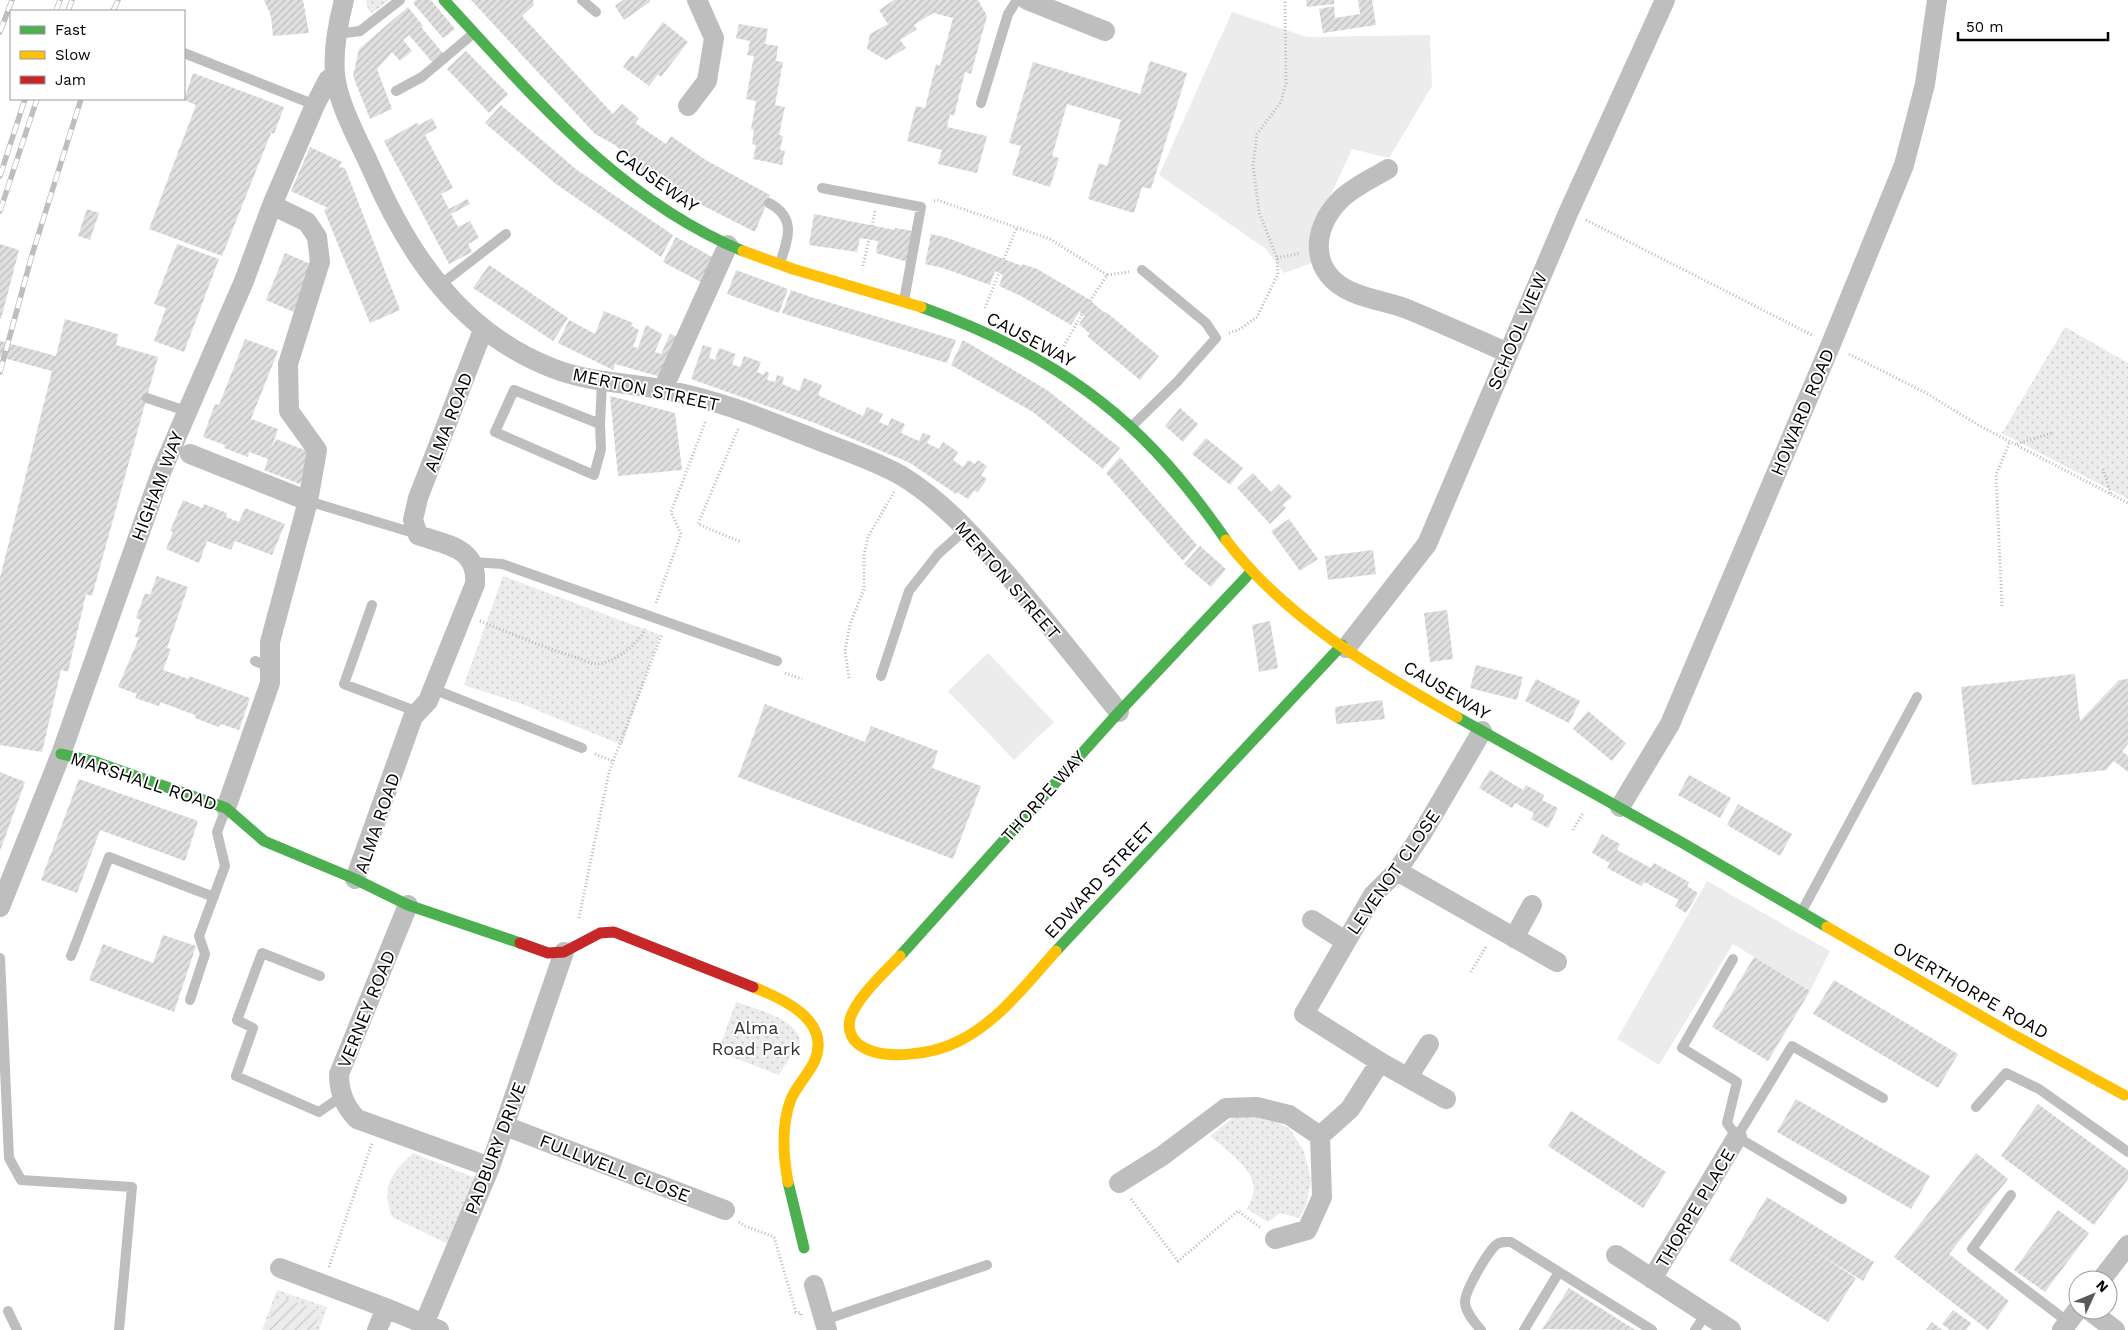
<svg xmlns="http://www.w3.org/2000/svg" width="2128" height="1330" viewBox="0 0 2128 1330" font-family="'Work Sans',sans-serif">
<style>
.grass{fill:#ececec}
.park{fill:url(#park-dots)}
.garden{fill:url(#garden-furrows)}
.building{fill:url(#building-hatch)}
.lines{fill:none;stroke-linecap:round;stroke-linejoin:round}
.path{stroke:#b9b9b9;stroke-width:3;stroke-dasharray:1 2.5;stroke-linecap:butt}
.lane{stroke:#bebebe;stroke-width:10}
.street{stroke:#bebebe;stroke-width:20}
.fast{stroke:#4caf50;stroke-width:11}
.slow{stroke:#ffc107;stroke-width:11}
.jam{stroke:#c62828;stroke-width:11}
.rail-casing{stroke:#bebebe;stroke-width:5.5}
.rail{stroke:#fff;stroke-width:4;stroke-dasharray:11;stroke-linecap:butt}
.labels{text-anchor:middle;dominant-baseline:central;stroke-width:4;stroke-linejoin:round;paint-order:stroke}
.street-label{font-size:18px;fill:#000;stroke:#fff}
.park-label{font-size:18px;fill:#333;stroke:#fff}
</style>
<defs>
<pattern id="park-dots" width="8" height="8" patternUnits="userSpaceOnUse" patternTransform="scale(1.25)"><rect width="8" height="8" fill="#ececec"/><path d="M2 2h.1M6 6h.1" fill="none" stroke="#c9c9c9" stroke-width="1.8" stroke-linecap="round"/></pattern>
<pattern id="garden-furrows" width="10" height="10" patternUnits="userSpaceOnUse" patternTransform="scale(1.25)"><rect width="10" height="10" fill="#ececec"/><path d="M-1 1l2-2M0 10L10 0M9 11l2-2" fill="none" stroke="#c9c9c9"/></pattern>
<pattern id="building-hatch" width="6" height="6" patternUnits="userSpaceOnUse" patternTransform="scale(1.25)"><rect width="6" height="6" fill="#dfdfdf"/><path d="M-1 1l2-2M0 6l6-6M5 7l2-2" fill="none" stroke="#bebebe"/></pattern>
</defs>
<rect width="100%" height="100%" fill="#fff"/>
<path class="grass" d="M1232,12L1307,37L1430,35L1432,86L1389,158L1352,149L1311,238L1312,263L1284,273L1266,249L1159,175Z
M988,653L1054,722L1014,760L948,691Z
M1707,881L1830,951L1810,991L1733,944L1659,1065L1617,1039Z"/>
<path class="park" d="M366,0H390L372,13L368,9Z
M2065,327L2128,363V499L2002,433Z
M503,576L660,635L622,745L522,704L464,685Z
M736,1002C754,1008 798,1019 800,1041L779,1075L718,1052Z
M1265,1116L1290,1129L1304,1151L1311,1180L1306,1205L1299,1218L1280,1213L1268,1222L1247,1209C1249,1204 1252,1199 1253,1194C1259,1172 1225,1149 1210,1136L1234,1117Z
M413,1153L475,1178L448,1244L392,1217C381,1186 391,1174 413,1153Z
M277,1290L327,1307L319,1330H262Z"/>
<path class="garden" d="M278,1296L320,1311L314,1330H266Z"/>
<path class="building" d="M264,0H303L309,33L273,36L271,16Z
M416,0H431L455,29L443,38L413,3Z
M471,0H533L534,5L522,16L613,114L622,104L639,118L635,123L666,144L671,136L704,159L770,195L755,232L682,195L649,169L645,173L615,145L595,134Z
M623,0H650V2L624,20L615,6Z
M894,0H978L987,16L971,74L965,72L954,116L950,114L947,127L987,136L977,173L938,164L942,150L907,141L916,106L925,108L936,64L940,66L953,18L933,13L914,25L917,29L900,40L906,48L886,60L867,49L870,34L888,24L879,10Z
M1306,0H1334V4L1307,7Z
M1358,0H1372L1376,25L1323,33L1319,9L1334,6L1335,18L1360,14Z
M408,7L423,26L421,27L443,53L432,62L409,35L403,40L412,51L400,61L392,52L377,69L392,109L370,119L353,76L359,49Z
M663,22L688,42L661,77L658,74L649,86L623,67L632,55L636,58Z
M739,24L768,29L765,44L778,46L776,61L783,62L775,105L785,107L779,135L783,136L780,150L785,151L782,165L753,159L756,145L752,144L754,130L751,129L756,101L746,99L754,56L747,55L750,41L736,38Z
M466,51L508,94L489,113L447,69Z
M1150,61L1187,73L1151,189L1142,187L1134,213L1088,199L1099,163L1107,166L1121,120L1067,104L1052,156L1059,158L1050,187L1012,175L1021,146L1009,143L1033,62L1140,94Z
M193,73L284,107L274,134L271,133L222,256L149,229L196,105L184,100Z
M501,105L577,170L673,235L661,257L556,184L485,123Z
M432,118L437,128L425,135L453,188L441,194L449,209L467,199L470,204L451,214L458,227L470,221L479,238L468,244L472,252L449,264L384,141L417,123L419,125Z
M310,147L342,162L339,167L345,168L400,310L370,323L324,210L328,208L291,191Z
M87,209L99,213L90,240L78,236Z
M814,214L895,230V228L913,231L908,262L876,253L878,241L860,238L857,252L809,245Z
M931,234L948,238L1022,266V264L1037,269L1087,298L1105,313L1106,312L1159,356L1140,380L1087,336L1090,334L1079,324L1085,316L1079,312L1071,325L1021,296L999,286L1003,275L995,271L990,285L943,268L925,264Z
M676,237L714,258L701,282L663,262Z
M0,244L19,250L1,319H0Z
M177,244L219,259L184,352L154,341L166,308L154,304Z
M285,253L315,266L296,313L266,300Z
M489,265L568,318L553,341L473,288Z
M736,270L788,289L779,313L727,294Z
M791,290L811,297L956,340L947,363L804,320L782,313Z
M604,311L633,323L631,326L639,330L633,347L638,348L646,325L662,334L655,352L661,354L670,334L678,337L661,377L615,364L613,370L558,343L569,320L595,334Z
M65,319L118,334L116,345L158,357L92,596L86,594L68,672L61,670L42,752L0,745V578L52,371L0,357V341L56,356Z
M245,339L278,351L251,419L278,429L271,449L276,439L312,453L300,484L264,470L268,459L249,452L248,457L224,448L225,445L203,437L215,404L219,405Z
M963,340L1047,390L1120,448L1103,469L1033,412L951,365Z
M703,345L712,348L709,358L715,360L719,348L736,354L732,364L740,367L744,356L761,362L757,372L764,375L766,371L769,373L767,380L775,382L777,375L784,377L782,384L799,391L804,378L822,385L818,395L863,416L867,407L883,414L879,422L888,426L891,418L905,424L901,433L919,441L923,433L931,436L927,443L939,449L943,442L958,452L953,460L963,467L968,460L975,464L978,460L987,466L981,475L987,479L978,492L974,491L968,499L957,492L956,494L910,463L815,423L691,379Z
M610,396L675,413L682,470L618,476Z
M1180,408L1198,424L1183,442L1165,426Z
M1206,438L1243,468L1230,485L1192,454Z
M1120,457L1197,545L1183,561L1106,473Z
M1253,473L1271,492L1279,484L1292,497L1283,505L1286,508L1270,524L1237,488Z
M183,500L202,508L204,504L227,513L226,517L239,522L245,508L285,524L272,555L235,541L231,550L207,541L199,563L166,549L173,532L170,531Z
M1289,519L1318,559L1300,571L1271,531Z
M1200,546L1226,569L1211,587L1184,564Z
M1373,550L1376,574L1328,580L1325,556Z
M157,576L188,587L167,648L171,649L163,670L189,679V676L250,698L239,730L221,724L218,727L195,718V715L160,702L159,706L135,698L137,694L118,687L139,638L135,637L141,620L136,618L145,593L150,595Z
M1447,610L1453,659L1430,662L1424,613Z
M1270,621L1278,668L1259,672L1252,625Z
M1476,665L1523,677L1517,700L1470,688Z
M2075,674L2080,721L2119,680L2128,679V744L2122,751L2128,756V772L2114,761L2106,770L1972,785L1961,687Z
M1536,679L1580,701L1569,723L1525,701Z
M1382,700L1385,719L1336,724L1335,707Z
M765,704L865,742L871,726L938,751L932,768L981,786L953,859L738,777Z
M1588,711L1626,743L1612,761L1573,729Z
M1490,770L1523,790L1526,785L1544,795L1542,800L1558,808L1548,828L1531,819L1534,813L1515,803L1512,808L1479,788Z
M0,772L25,782L0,851Z
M1689,775L1731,798L1720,818L1678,795Z
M79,779L198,821L185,861L100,830L77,893L41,880Z
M1738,804L1792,834L1780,856L1727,825Z
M1602,834L1620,844L1617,850L1651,868L1654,863L1689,882L1687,886L1698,893L1686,913L1675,906L1679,900L1644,882L1641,886L1607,868L1610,863L1592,853Z
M163,935L196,946L174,1012L89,980L103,944L153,963Z
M1754,957L1810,991L1768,1061L1712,1027Z
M1834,980L1958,1054L1938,1088L1813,1014Z
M1796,1099L1930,1176L1911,1209L1777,1132Z
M2038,1104L2128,1170V1179L2094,1225L2001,1156Z
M1571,1111L1666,1172L1643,1208L1548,1146Z
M1976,1153L2008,1179L1949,1254L2009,1301L1988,1330L1894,1257Z
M1767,1197L1874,1262L1863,1281L1816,1252L1856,1278L1828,1322L1729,1260Z
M2058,1210L2089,1233L2045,1292L2014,1270Z
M1569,1288L1635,1330L1542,1329Z
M1953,1310L1971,1323L1966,1330H1950L1942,1324Z
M1932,1322L1942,1330H1926Z"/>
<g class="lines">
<path class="path" d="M934,201L937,200L1050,239L1107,275
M1586,220L1814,336
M872,226L875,211
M1277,258L1301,253
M1004,259L1017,227
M863,266L869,239
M1090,301L1107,275L1129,272
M985,308L999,273
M1229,333L1240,329L1257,317L1278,274L1277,258L1259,212L1253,165L1257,134L1281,102L1286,83L1285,0
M1064,346L1082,314
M1849,354L1926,393L1980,426L2128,503
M738,429L698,524L741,542
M2017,444L2052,433
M2103,469L2111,494
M656,603L681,534L671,512L706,420
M2002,606L1996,475L2010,441
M480,621C512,634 545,648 578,658C583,660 591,664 596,664C614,663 639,644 645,629
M785,673L802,679
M849,678L845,651L850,624L864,589V555L868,537L894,492
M595,754L613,761
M1573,830L1583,813
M579,918L609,772L662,634
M1471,972L1487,945
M1131,1199L1178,1261L1238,1211L1261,1228
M739,1222L745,1226L774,1237L796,1312L801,1313V1316
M329,1267L372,1143"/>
<path class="lane" d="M582,0L596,12
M338,34L360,31L400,0
M184,53L315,105
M396,91L422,77L474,33
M981,103L1008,14L1017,0
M822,188L921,207L904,301
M769,203C797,218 788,239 780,263
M440,285L506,234
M147,398L186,411
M600,424L514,390L495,432L594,475L601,449L600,424L602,382
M1132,426L1177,382L1216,338L1206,323L1142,270
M308,501L417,534
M473,562L502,564L777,661
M372,605L344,684L418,712
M255,661L270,667
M881,676L909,591L938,554L966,529
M433,689L582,748
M1802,911L1917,697
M71,956L109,857L214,897
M0,958L9,1158L21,1180L132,1187L119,1330
M1733,959L1682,1048L1737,1082L1727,1123L1737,1137L1842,1199
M320,976L262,953L237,1020L253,1028L236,1076L319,1112L342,1096
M190,1000L205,954L199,936L225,866L217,832L225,811
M1976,1107L2006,1073L2039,1089L2128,1152
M1737,1137L1792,1046L1883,1098
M2011,1195L1972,1249L2068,1322
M8,1311L17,1330
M824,1320L987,1265
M1481,1330C1475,1323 1466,1313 1465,1303C1464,1292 1487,1253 1496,1245C1500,1241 1505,1242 1511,1242L1652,1330
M1524,1330L1559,1272
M1695,1330L1706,1314"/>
<path class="street" d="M344,0C338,23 333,50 335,74C338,105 359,141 372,170C409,256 462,333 552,368C590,383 627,382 665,390C716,399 764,419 812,438C842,450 874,460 902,476C943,501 976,539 1007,574C1045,619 1082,666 1119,712
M1027,0L1105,31
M688,106L707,81L714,38L697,0
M1388,169C1373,178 1353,187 1340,200C1310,230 1310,274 1352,292C1370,300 1389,302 1407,309C1441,323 1474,338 1508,353
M663,389L728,245
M190,454L308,501
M1346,648L1427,544L1569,211L1665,0
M1620,807L1670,724L1831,344L1904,165L1925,84L1937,0
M226,808L270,683V642L308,501L317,450L289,411L288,364L320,262L317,237L307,222L272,205
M1397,871L1557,962
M355,879L413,717L428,701L475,584C478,547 446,545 418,535L413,520L418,498L483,330
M408,905L339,1074C339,1092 344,1106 357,1119L490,1167
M0,907L61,754L162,470L244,281L272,205L315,105L328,80L335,75
M1312,920L1345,941
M1514,938L1532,905
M1408,1077L1429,1044
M1446,1099L1380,1062L1304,1014L1373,895L1397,871L1423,832L1482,731
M505,1126L725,1210
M1320,1136L1350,1109L1380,1062
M1119,1183L1162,1156L1226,1108L1257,1107L1289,1115L1320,1136L1322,1197L1307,1230L1275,1239
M1616,1255L1731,1330
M280,1268L386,1308L424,1324
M1652,1279L1737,1137
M2101,1280L2128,1245
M814,1285L827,1330
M2089,1310L2115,1330
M377,1330L386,1308
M439,1330L424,1324L490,1167L564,952
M2062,1330L2078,1309"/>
<path class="fast" d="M444,0C533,96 619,200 743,251
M921,307C1019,342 1099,387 1168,465C1189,489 1208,514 1226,540
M1457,717L1681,842L1827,927
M61,754L93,761L226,808L264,841L355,879L408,905L520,943
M1056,951L1342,645
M900,956L1119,712L1251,572
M788,1182L804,1248"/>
<path class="slow" d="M743,251L793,269L921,307
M1226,540C1284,617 1374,670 1457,717
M1827,927L2012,1034L2124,1095
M900,956C885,972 856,998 850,1019C848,1027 850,1037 857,1043C880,1063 934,1054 959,1041C999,1021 1027,983 1056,951
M753,987C782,998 831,1020 815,1060C809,1074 797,1085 791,1099C781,1125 783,1155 788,1182"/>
<path class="jam" d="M520,943L548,953L564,952L600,933L614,932L753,987"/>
<defs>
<path id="rail" d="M56,11L60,0
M68,11L72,0
M113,11L118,0
M0,32L12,0
M0,176L25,99
M0,211L37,99
M0,372L32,255L81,99"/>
</defs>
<use href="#rail" class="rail-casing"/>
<use href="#rail" class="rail"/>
</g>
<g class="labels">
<g class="street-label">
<text transform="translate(657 180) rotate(35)">CAUSEWAY</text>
<text transform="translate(1517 331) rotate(-67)">SCHOOL VIEW</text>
<text transform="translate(1031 339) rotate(28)">CAUSEWAY</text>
<text transform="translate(646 389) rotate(12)">MERTON STREET</text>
<text transform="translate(1802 412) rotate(-67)">HOWARD ROAD</text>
<text transform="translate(448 422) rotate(-69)">ALMA ROAD</text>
<text transform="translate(157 486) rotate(-69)">HIGHAM WAY</text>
<text transform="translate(1008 580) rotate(49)">MERTON STREET</text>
<text transform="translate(1447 690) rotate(31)">CAUSEWAY</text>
<text transform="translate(144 781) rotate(18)">MARSHALL ROAD</text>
<text transform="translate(1043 796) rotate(-48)">THORPE WAY</text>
<text transform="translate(377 823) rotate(-71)">ALMA ROAD</text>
<text transform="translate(1393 872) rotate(-55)">LEVENOT CLOSE</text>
<text transform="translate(1099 880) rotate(-47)">EDWARD STREET</text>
<text transform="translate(1971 990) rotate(30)">OVERTHORPE ROAD</text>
<text transform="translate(366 1009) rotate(-68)">VERNEY ROAD</text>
<text transform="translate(495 1148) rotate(-69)">PADBURY DRIVE</text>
<text transform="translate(615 1168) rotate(21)">FULLWELL CLOSE</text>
<text transform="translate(1695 1208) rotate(-59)">THORPE PLACE</text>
</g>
<g class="park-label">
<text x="756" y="1027">Alma<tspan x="756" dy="21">Road Park</tspan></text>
</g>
</g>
<rect x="10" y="10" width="175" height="90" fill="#ffffff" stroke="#999999"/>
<rect x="20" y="26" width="25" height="8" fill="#4caf50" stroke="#999999"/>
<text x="55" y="35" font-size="15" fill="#000000">Fast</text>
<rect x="20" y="51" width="25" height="8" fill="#ffc107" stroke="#999999"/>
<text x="55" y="60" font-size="15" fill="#000000">Slow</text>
<rect x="20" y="76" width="25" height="8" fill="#c62828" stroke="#999999"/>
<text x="55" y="85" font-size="15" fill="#000000">Jam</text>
<g transform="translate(2093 1295) rotate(46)"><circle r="24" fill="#ffffff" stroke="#999999"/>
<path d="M0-4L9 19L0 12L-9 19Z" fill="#595959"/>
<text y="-8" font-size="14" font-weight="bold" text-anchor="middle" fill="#000000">N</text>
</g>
<path d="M1958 32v8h150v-8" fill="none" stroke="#000000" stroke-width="2.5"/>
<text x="1966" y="32" font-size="15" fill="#000000" stroke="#ffffff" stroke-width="4" paint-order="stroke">50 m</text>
</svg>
